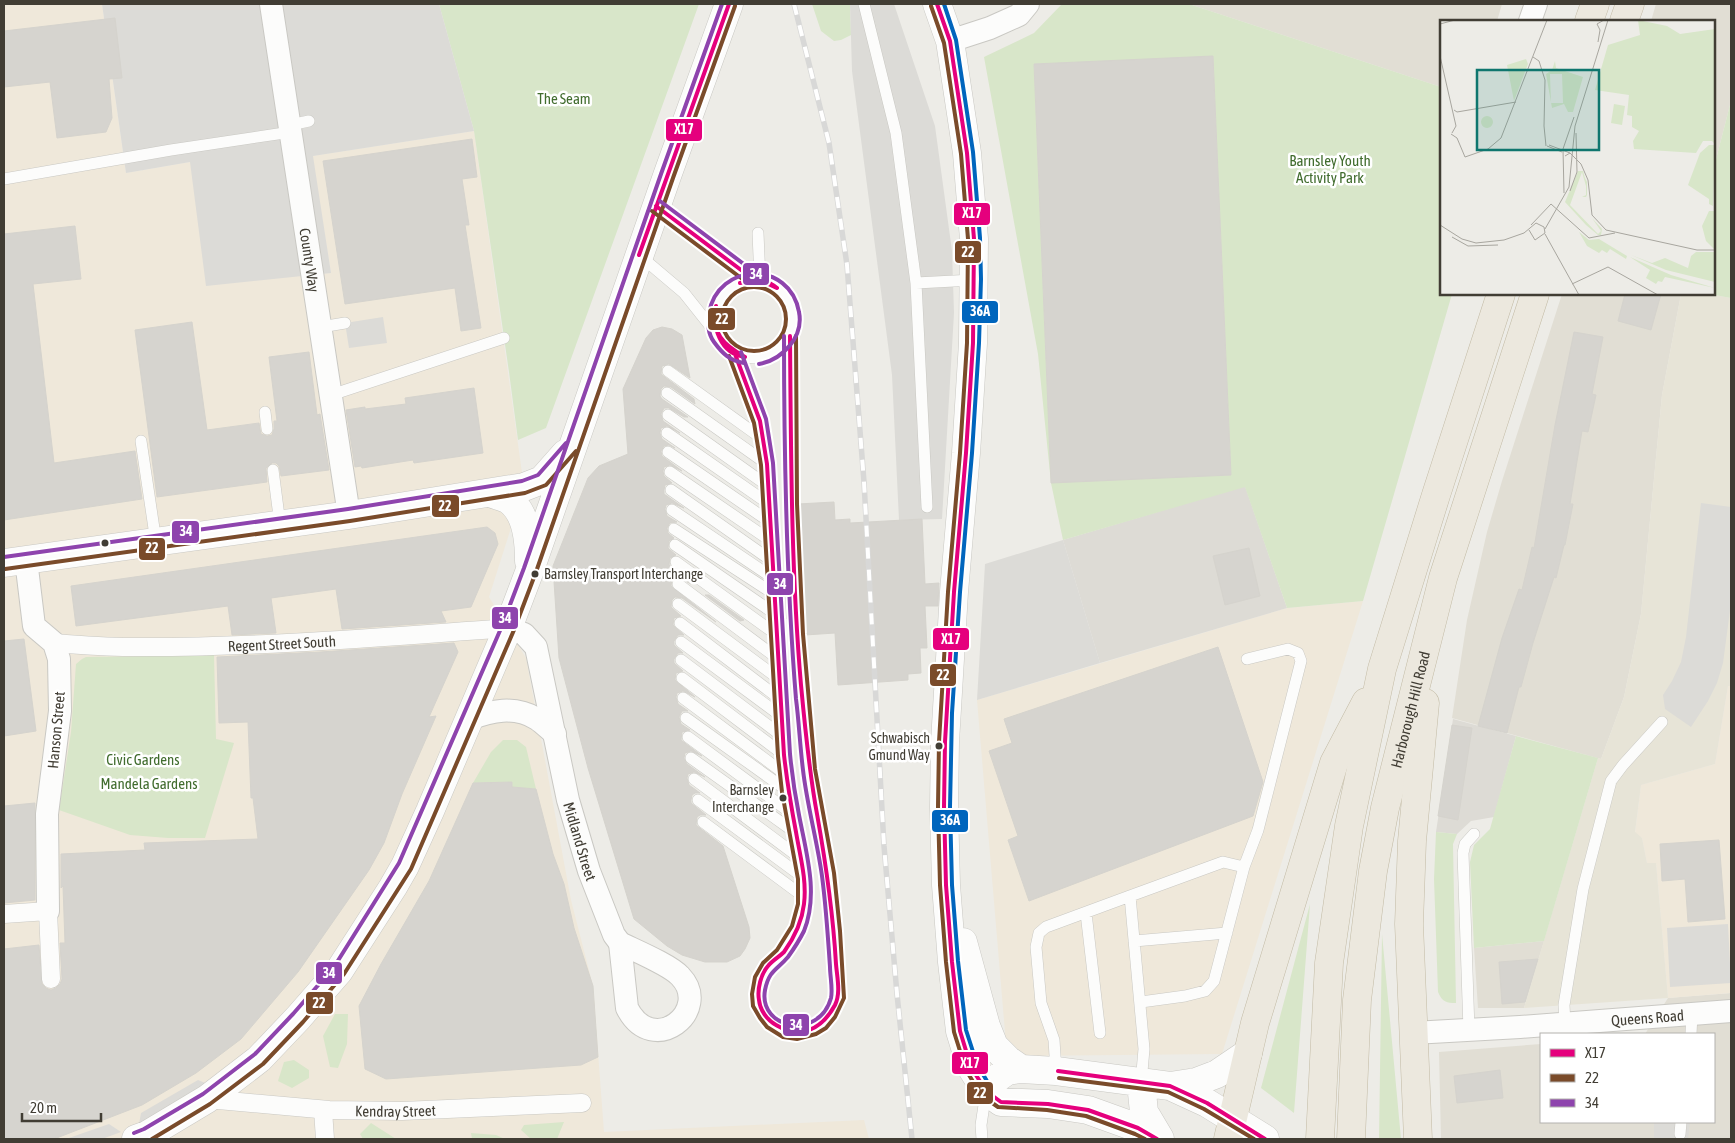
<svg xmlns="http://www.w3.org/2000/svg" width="1735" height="1143" viewBox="0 0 1735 1143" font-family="'Asap Condensed',sans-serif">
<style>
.residential{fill:#e1ded4}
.commercial{fill:#efe8da}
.industrial{fill:#dddbd5}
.education{fill:#e7e4d7}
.green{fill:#d8e6c9;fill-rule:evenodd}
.parking{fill:#dcdbd7}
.building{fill:#d6d4cf;stroke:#d5d3cd}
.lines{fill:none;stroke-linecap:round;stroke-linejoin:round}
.service-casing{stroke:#c9c8c3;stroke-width:12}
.pedestrian-casing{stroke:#c9c8c3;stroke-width:19}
.minor-casing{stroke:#c9c8c3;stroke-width:24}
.tertiary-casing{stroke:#c9c8c3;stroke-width:29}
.trunk-casing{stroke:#c2baa4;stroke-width:29}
.service{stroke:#fcfcfb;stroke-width:11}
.pedestrian{stroke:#fcfcfb;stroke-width:18}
.minor{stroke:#fcfcfb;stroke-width:22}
.tertiary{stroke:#fcfcfb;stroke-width:28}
.trunk{stroke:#ece8de;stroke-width:28}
.rail-casing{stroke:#d8d8d7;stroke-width:5.5}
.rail{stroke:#fff;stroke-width:4;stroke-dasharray:11;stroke-linecap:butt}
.bus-1-casing{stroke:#fff;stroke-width:8}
.bus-2-casing{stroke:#fff;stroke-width:8}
.bus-3-casing{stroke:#fff;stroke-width:8}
.bus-4-casing{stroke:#fff;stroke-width:8}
.bus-1{stroke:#e5007d;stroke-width:4}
.bus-2{stroke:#7a4b2a;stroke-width:4}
.bus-3{stroke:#8e44ad;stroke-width:4}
.bus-4{stroke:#0065bd;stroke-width:4}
.bus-dot{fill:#413d34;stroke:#fff;stroke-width:2}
.labels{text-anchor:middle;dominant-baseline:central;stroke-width:5;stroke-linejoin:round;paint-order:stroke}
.bus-label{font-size:14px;fill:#413d34;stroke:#fff;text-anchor:end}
.park-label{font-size:15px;fill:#416c2e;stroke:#fff}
.street-label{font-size:15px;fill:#413d34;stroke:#fff}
.inset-road{fill:none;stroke:#a8a69f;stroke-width:1}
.view{fill:#0f766e;fill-opacity:0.15;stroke:#0f766e;stroke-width:2.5}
.inset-edge{fill:none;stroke:#413d34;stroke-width:2.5}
.line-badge{stroke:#fff;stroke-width:2}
.badge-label{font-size:14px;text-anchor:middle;font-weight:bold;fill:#fff}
</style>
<rect width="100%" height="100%" fill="#edece7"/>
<path class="residential" d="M1189,4H1502L1497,21H1441V87Z
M1656,4H1731V101L1714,167V21H1651Z
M1562,294H1681L1662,395L1641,614L1624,697L1601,759L1452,718L1467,620L1487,532L1502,481Z
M1544,941L1524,1008H1478L1474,948Z
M1731,993V1139H1441L1439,1052L1541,1044V1122H1714V1034H1645L1668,998Z"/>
<path class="commercial" d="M4,4H102L126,173L190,162L290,276L331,273L312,156L474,131L524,487L489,597L526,658L571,900L593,986L604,1132L864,1120L869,1139H4Z
M1363,601L1222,1054L1007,1056L977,700L1287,608Z
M1728,686H1731V993L1668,998L1656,863H1647L1642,838L1635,833L1641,785L1715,764Z"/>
<path class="industrial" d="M1245,486L1287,608L1100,663L1063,540Z
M1453,719L1516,736L1494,817L1471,821L1457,834L1436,832Z"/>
<path class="education" d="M1681,294H1709L1731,298V686H1728L1715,764L1641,785L1635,832L1642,838L1647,863H1656L1668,998L1524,1008L1598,758L1601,759L1624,697L1641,614L1662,395Z"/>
<path class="green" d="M439,4H699L546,428L518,440L509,372L474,131Z
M812,4H850L851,35L841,40L834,41L821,31Z
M1062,4H1189L1441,87V294H1452L1363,601L1287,608L1245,487L1063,540L1051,483L1038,354L984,57L1034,33ZM1213,57L1231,475L1051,482L1034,64Z
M1731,101V298L1709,294H1714V167Z
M214,655L216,739L234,743L205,838H168L130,835L59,810L71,732L76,664L82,659L86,657Z
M1516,736L1598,758L1544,941L1474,948L1470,862L1474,845L1490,829Z
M503,740H517L526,747L536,789L512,787V782L473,783L491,752Z
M1436,832L1457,834L1453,844L1456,1003C1447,1003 1442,1002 1438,992L1434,879Z
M1310,904L1294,1113L1261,1088Z
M1382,934L1401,1139H1379Z
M335,1014H348L347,1044L338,1068L330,1067L323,1036Z
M294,1060L309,1070V1078L292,1088L278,1081L284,1062Z
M564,1122L557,1139H531L521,1130L524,1125Z
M371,1123L393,1137L396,1139H363L360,1134Z
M471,1133L496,1135L505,1139H472Z"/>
<path class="parking" d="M102,4H439L474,131L313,156L331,273L206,286L190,162L126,173Z
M850,4H894L935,126L952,251L954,313L942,519L899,520L892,375L852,71Z
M383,317L387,343L349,348L345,323Z
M1701,503L1731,507V603L1723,663L1717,683L1708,701L1691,727L1665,709L1663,695L1672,681L1681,662L1686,637Z
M1063,540L1100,663L977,700L985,564Z
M1728,924L1731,983L1670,987L1667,928Z
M198,1080L210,1085L139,1124L141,1113Z
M1654,1122H1690L1688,1139H1654Z
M109,1124L121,1132L102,1139H66Z"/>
<path class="building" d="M115,18L122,78L109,79L112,118L106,132L57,138L50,82L4,87V31Z
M1213,56L1231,475L1051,483L1034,64Z
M472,139L477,177L462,179L469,225H465L481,328L461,331L455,288L345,304L323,161Z
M75,226L81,279L33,284L54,463L135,451L142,499L4,520V234Z
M1625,294H1661L1651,330L1618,321Z
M192,322L207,430L259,423L261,434L267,436L272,435L274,429V421H277L269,357L309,352L317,415L320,414L329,470L281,476L279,466L276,463H272L266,468L267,482L157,497L135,330Z
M662,327L672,329L682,335L690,378L669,364L662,366L661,374L694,399L695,404L671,387L664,386L661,389L660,396L662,399L688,417H684L669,408H664L661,414L663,421L680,433L667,426L661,428L660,433L662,439L675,448L669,445L664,446L661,451L662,456L682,471L670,465L664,467L663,471L664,476L672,483L665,485L664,490V494L684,508L672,503L666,505L665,509L667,516L677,522L670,523L667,528L668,533L674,538L669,541L668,548L676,555L670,558L669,565L690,581L691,584L678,577L672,580L671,586L716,622L682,598L675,597L672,600L671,607L681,616L674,618L673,625L684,635H678L674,641V645L683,653H678L674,659V663L683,671L676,673L675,680L695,697L683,691L677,693L676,697L678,704L688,711H682L679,717L681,724L690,730L682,732L681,740L702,756L691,751L685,753L684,758L687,764L705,777L694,772L688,774L687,778L689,785L700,793H695L692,795L691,800V803L706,815H700L697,817L696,825L723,846L749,927L750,938L745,949L740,956L727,962H705L682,955L667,946L634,919L588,768L559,658L553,566L588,478L599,466L628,454L623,389L646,338L653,330Z
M1574,332L1603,337L1592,394L1596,395L1588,432L1582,431L1570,504H1573L1565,545H1564L1556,578L1554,577L1533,643L1521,687H1519L1507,733L1478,726L1502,638L1519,589L1522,590L1532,547L1534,548L1555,425Z
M474,388L483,453L414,463L413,460L362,468L361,466L355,467L346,410L365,407V409L406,404L405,398Z
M834,502L835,520L850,519V523L922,519L925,584L939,583L938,606H925L927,648H920L921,673L908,674V680L838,685L835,633L805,635L798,504Z
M487,527L495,533L498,544L471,607L441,611L446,622L342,629L336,589L271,598L276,633L232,635L228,606L76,626L71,586Z
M1249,548L1260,596L1225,605L1213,556Z
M782,592H788L789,618L784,619Z
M705,595H709L744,620L740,621Z
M24,639L36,731L4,736V641Z
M454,643L458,652L429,717L436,716L402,794L384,843L369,870L298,972L241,1039L196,1073L142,1105L54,1139H4V949L39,945L42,984L46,988L51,990L56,988L60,984L62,979L60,943H65L63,886L61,888V854L145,850L144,843L258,839L253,798H251L248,722L219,723L217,657L320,652Z
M1218,647L1263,782L1253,816L1029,901L1008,840L1018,836L989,751L1012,743L1004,719Z
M1452,725L1472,728L1458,820L1438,816Z
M512,782V787L536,789L553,854L564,884L574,928L593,986L598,1057L581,1065L386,1079L365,1069L359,1006L381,964L429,881L473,783Z
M35,803V900L4,903V806Z
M1719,840L1725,919L1688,922L1685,879L1662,881L1660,844Z
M1538,959L1525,1002L1502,1004L1499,962Z
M1500,1070L1503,1098L1457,1103L1454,1076Z"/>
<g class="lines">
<defs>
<path id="service" d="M864,4L896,133L916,283L927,507
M290,125L309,121
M4,179L171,150L291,132
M656,206L753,279
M758,233L760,280
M639,255L684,293L715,332
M715 319a39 39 0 1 1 78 0a39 39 0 1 1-78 0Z
M916,283L973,280
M321,327L345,323
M735,354L760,421L767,464L784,755L788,791L804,878V905L798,929L782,954L768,966L761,979L758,993L759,1003L765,1015L771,1022L786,1031L796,1033L814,1028L822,1023L830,1014L838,998L834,931L828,874L809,770L797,634L791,504L790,336
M668,371L764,440
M667,393L767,464
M331,395L504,338
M265,412L267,429
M668,415L768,486
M667,433L769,504
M141,441L156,542
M668,452L770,522
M273,470L280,524
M670,472L771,541
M671,490L772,561
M672,510L773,578
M674,529L774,594
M675,545L775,614
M676,562L777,635
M678,584L777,658
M678,604L779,679
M680,623L780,699
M681,642L781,716
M681,660L782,736
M682,678L784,755
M683,698L785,774
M686,718L788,791
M688,737L791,813
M691,758L796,833
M694,779L800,858
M698,800L804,878
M703,822L804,897
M1244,867L1258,830L1301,661L1298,653L1288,649L1247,659
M1130,896L1223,862L1244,867L1214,981L1205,991L1185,996L1141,1002
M1086,913L1100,1033
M1134,941L1227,933
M1565,1024L1564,1005L1583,889L1611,781L1623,765L1662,722
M1469,1030L1463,853L1465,844L1474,834
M1691,1034L1692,1014
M1056,1071L1054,1040L1041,1003L1036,947L1039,933L1046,927L1130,896L1144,1049L1141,1083
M1680,1134L1681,1122
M982,1139L981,1125L986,1092"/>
<g id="pedestrian">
<path id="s1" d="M54,643C79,645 104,647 130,647C256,648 382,637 508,628"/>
<path d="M4,914L48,911L51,979"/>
<path id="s2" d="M207,1099L329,1110L402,1111L582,1103"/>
<path d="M323,1110L325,1139"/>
</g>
<g id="minor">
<path id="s3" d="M271,4L349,515"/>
<path d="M1530,21L1536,4"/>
<path d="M950,41L990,28L1019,15L1028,4"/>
<path d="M26,560L34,626L54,643L59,659L60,711L47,814L48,911"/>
<path id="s4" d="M508,628L524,634L536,647L568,800L589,871L614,935L620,943"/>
<path d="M469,719C491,711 514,705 537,719C543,723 549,729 555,734"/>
<path d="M620,943C634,950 670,965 680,976C713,1010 653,1059 627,1008Z"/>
<path id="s5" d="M1413,1033L1520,1027L1731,1011"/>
</g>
<path id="tertiary" d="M937,4L950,41L967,153L974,239L973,343L966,453L954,592L945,742L944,807L946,885L952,962L960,1031L971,1067L986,1091L1001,1102L1048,1104L1088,1110L1138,1128L1157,1139
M491,493C496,496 505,497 510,501C527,514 529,541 529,561
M4,563L349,515L524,487L542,480L565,454
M963,942L986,1026L994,1046L1008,1060L1021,1069
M1141,1083L1144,1112L1160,1139
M1170,1086L1196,1082L1217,1074L1248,1053
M986,1091L993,1081L1007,1071L1021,1069L1056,1071L1170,1086L1207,1103L1265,1139
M136,1139L147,1135L207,1099L259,1059L298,1018L339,971L393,887L405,866L430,811L508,628L530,570L667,176L729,4"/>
<g id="trunk">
<path d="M1589,21L1595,4"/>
<path d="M1624,21L1630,4"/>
<path d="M1228,1139L1255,1023L1334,763L1366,702"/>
<path d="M1320,1139L1329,963L1349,826L1382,669L1436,495L1501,294"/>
<path id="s6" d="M1351,1139L1357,1000L1373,871L1385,808L1443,578L1535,294"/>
<path d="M1418,1139L1409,924L1412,841L1425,703"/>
</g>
</defs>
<use href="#service" class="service-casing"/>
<use href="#pedestrian" class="pedestrian-casing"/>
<use href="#minor" class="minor-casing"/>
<use href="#tertiary" class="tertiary-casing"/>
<use href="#trunk" class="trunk-casing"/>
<use href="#service" class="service"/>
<use href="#pedestrian" class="pedestrian"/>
<use href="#minor" class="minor"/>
<use href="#tertiary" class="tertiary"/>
<use href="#trunk" class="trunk"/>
<defs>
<path id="rail" d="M794,4L829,143L847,265L864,482L884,846L897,994L912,1139"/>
</defs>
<use href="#rail" class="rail-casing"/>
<use href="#rail" class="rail"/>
<defs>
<path id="bus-1" d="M937,4L950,41L967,153L974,239L973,343L966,453L954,592L945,742L944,807L946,885L952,962L960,1031L971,1067L986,1091L1001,1102L1048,1104L1088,1110L1138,1128L1157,1139
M656,206L753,279
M639,255L729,4
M740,283C752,278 767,279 777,288
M740,283C753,280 766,281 777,288
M716,306C712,334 722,344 745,357
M716,306C712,327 720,354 745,357
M735,354L760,421L767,464L784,755C787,781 791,806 796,832C800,856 807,880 804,904C802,922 794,938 784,952C779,957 773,960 768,966C761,974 757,989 759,1000C760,1010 767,1020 776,1025C801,1040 822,1029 835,1005C841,993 837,977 836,964C833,913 826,864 817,814C809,771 805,728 801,685C791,569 791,452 790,336
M1058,1071L1170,1086L1207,1103L1265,1139"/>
<path id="bus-2" d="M931,6L944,43L961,154L968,239L967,343L960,453L948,592L939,742L938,807L940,885L946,962L954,1032L966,1070L981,1095L998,1107L1047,1110L1086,1116L1135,1134L1145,1139
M652,211L749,284
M722 319a32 32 0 1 1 64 0a32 32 0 1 1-64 0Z
M729,356L754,423L761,465L778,756L782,792L798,879V904L792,926L777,950L763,963L755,977L752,994L753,1006L760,1018L767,1027L783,1037L797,1039L816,1034L826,1028L835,1017L844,998L840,931L834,873L815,769L803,634L797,504L796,336
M5,569L350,521L525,493L546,485L576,451
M1059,1078L1168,1092L1204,1109L1254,1139
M152,1139L210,1104L263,1064L303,1022L344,974L411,869L514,630L536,572L673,178L735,6"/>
<path id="bus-3" d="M660,201L757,274
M741,352L766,419L773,463L790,754C792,775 795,795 799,815C806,852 819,894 804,931C800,939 793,950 788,957C777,970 769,970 765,990C758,1029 819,1041 831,998C833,989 830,976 830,967C828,937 826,906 822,876C817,840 807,805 803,770C800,746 799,722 796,699C786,577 784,458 784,336
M744,363C730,361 722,353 714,342C708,334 707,322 709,313C718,262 790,260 799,312C804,337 782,360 759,364
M4,557L348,509L522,481L538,475L566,443
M134,1133L144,1129L203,1094L255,1054L293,1014L334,967L399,863L502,626L524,568L661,174L722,4"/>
<path id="bus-4" d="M944,4L956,40L973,152L980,238L981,279L979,343L972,453L960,592L952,713L950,807L952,885L958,961L966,1030L977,1064L991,1088"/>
</defs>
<use href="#bus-1" class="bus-1-casing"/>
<use href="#bus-2" class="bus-2-casing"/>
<use href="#bus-3" class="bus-3-casing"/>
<use href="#bus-4" class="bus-4-casing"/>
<use href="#bus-1" class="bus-1"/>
<use href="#bus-2" class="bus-2"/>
<use href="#bus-3" class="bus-3"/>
<use href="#bus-4" class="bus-4"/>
</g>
<g class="bus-dot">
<circle cx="105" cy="543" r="4.5"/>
<circle cx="535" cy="574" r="4.5"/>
<circle cx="939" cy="746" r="4.5"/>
<circle cx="783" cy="798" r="4.5"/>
</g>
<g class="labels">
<g class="bus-label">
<text x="544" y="574" text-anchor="start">Barnsley Transport Interchange</text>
<text x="930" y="738">Schwabisch<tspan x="930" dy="17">Gmund Way</tspan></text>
<text x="774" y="790">Barnsley<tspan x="774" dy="17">Interchange</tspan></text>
</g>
<g class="park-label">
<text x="564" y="98">The Seam</text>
<text x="1330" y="160">Barnsley Youth<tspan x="1330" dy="17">Activity Park</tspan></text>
<text x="143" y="759">Civic Gardens</text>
<text x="149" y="783">Mandela Gardens</text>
</g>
<g class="street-label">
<text stroke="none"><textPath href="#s3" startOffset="259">County Way</textPath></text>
<text stroke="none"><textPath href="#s1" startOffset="228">Regent Street South</textPath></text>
<text stroke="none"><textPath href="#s6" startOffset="435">Harborough Hill Road</textPath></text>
<text transform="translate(56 730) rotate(-85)">Hanson Street</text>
<text stroke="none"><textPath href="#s4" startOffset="234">Midland Street</textPath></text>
<text stroke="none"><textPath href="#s5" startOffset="235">Queens Road</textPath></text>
<text stroke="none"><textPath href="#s2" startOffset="189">Kendray Street</textPath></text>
</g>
</g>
<g transform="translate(1440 20)">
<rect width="275" height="275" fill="#edece7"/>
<path d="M198,0L227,6L240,14L275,9V124L272,121H263L256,133L194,129L193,121L199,111L192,107V96L187,95L189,75L155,70L168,25L200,15ZM86,39L88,44L74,81L67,45ZM115,41L116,48L143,57L133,92H128L124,84L112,88L106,54L112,50ZM110,54H122L123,83H111ZM174,84L185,86L182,105L171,103ZM41 102a6 6 0 1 1 12 0a6 6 0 1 1-12 0ZM269,125H275L273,186L269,184V179L248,165L260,133ZM138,151H143L145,158L147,162V175L146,177H142L146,175V166L142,152L130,185L158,214L161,211L152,198L162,209L161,215H158L146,205L125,182ZM269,191H275L274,229L266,221L262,206ZM139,212L149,220L159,219L187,236L186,239L170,229L167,233L162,230L159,233L147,226ZM256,232H275V262L226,250L191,235L212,243L225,238L248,248L251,236ZM190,237L231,255L275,268L225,257L222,262L218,261L216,264L206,258L210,250Z" fill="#d8e6c9" fill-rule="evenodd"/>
<path class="inset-road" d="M0,4L15,0M158,22L160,10L157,4L164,0M0,36L16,106L12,113M93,37L99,41L105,60L104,106L106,126M14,90L17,92L76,82M11,114L17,118L25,137L48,129L61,118L107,0M109,125L130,133M107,126L122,132M125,136L130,133L141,144L148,160L152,195L166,210L257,230H275M130,171L137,152L136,113M124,173L123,129L134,97M0,205L22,219L36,223L64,220L84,213L96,203L104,207L105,213L95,220L89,210M91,205L111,184L149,218L175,213M105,209L129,167L135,106L168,0M105,214L139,275M12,217L28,226L58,225M132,264L168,247L218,275"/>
<path class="view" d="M37,50H159V130H37Z"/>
<rect width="275" height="275" class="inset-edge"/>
</g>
<g class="line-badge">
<rect x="665" y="118" width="38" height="24" rx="5" fill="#e5007d"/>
<rect x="953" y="202" width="38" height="24" rx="5" fill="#e5007d"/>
<rect x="954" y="240" width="28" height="24" rx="5" fill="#7a4b2a"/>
<rect x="742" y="262" width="28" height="24" rx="5" fill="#8e44ad"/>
<rect x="961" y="300" width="38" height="24" rx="5" fill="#0065bd"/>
<rect x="707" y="307" width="29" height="24" rx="5" fill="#7a4b2a"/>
<rect x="431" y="494" width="29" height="24" rx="5" fill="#7a4b2a"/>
<rect x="171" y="520" width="29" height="24" rx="5" fill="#8e44ad"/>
<rect x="138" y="537" width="28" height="24" rx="5" fill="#7a4b2a"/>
<rect x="766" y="572" width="28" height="24" rx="5" fill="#8e44ad"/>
<rect x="491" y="606" width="28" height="24" rx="5" fill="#8e44ad"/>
<rect x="932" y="627" width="38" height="24" rx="5" fill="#e5007d"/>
<rect x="929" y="663" width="28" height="24" rx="5" fill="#7a4b2a"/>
<rect x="931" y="809" width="38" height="24" rx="5" fill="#0065bd"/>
<rect x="315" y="961" width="28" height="24" rx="5" fill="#8e44ad"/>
<rect x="305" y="991" width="29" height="24" rx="5" fill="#7a4b2a"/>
<rect x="782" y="1013" width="28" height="24" rx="5" fill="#8e44ad"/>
<rect x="951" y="1051" width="38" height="24" rx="5" fill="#e5007d"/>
<rect x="966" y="1081" width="28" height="24" rx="5" fill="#7a4b2a"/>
</g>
<g class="badge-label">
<text x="684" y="134">X17</text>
<text x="972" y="218">X17</text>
<text x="968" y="257">22</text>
<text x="756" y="279">34</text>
<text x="980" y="316">36A</text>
<text x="722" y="324">22</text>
<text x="445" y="511">22</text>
<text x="186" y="536">34</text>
<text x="152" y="553">22</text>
<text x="780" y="589">34</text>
<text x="505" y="623">34</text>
<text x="951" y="644">X17</text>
<text x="943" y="680">22</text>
<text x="950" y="825">36A</text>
<text x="329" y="978">34</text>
<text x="319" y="1008">22</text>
<text x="796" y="1030">34</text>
<text x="970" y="1068">X17</text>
<text x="980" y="1098">22</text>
</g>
<rect width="1735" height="1143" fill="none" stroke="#413d34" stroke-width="10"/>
<rect x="1540" y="1033" width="175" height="90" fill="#ffffff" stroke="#b3b1ae"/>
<rect x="1550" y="1049" width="25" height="8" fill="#e5007d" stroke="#b3b1ae"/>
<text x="1585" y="1058" font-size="15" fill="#413d34">X17</text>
<rect x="1550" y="1074" width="25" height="8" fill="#7a4b2a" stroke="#b3b1ae"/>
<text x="1585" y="1083" font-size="15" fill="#413d34">22</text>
<rect x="1550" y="1099" width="25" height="8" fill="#8e44ad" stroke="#b3b1ae"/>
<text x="1585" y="1108" font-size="15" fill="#413d34">34</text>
<path d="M22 1113v8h79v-8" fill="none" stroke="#413d34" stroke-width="2.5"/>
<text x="30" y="1113" font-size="15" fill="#413d34" stroke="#ffffff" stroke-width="4" paint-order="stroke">20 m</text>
</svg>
